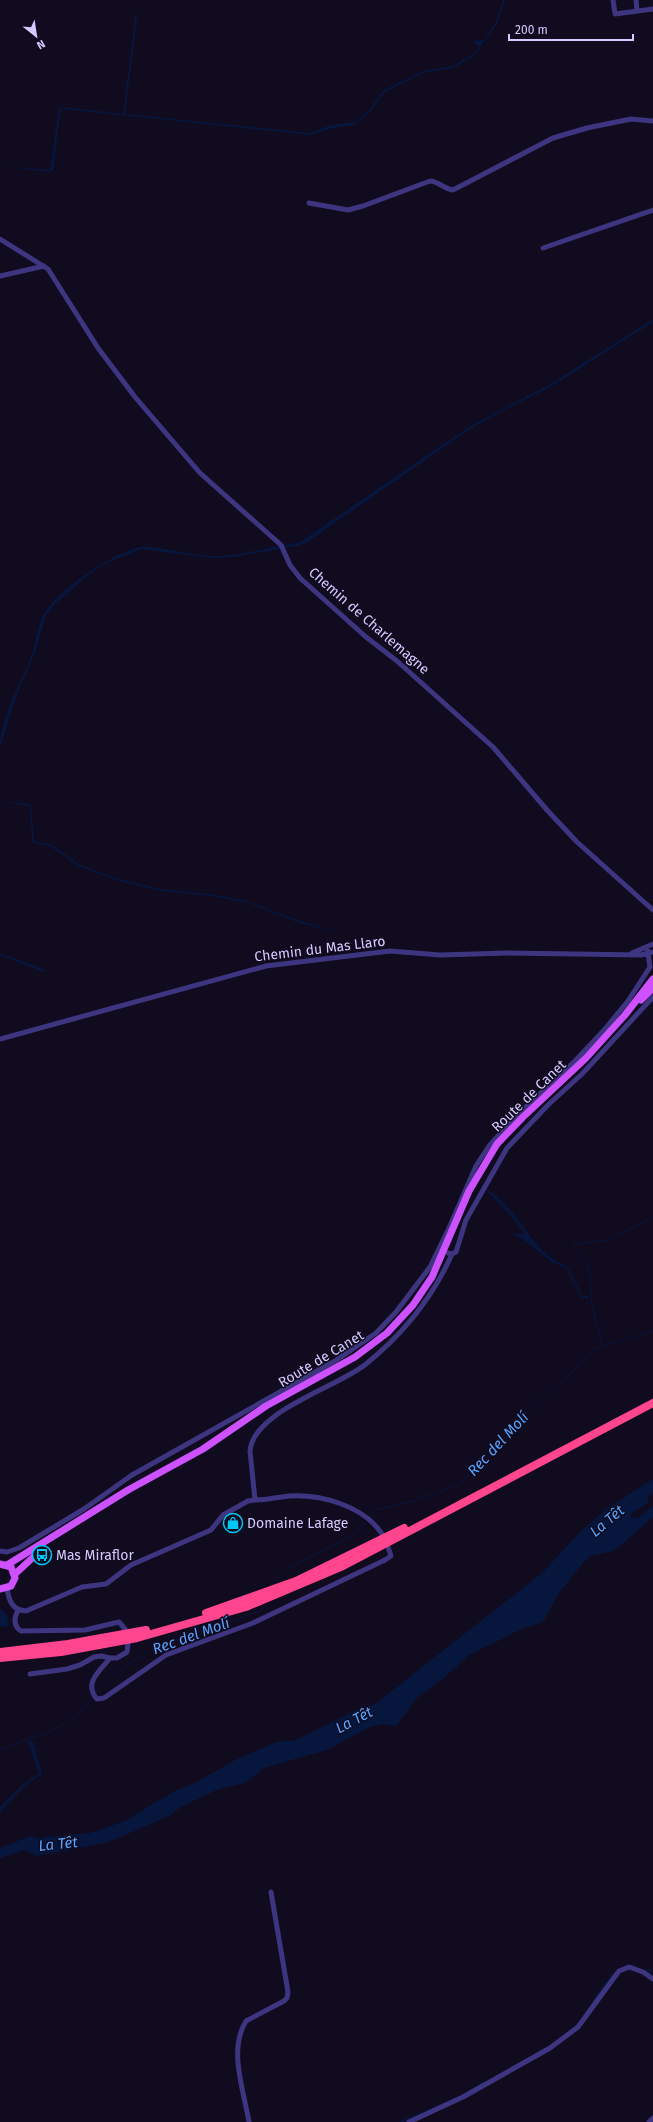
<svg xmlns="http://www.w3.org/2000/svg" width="653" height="2122" viewBox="0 0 653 2122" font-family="'Fira Sans',sans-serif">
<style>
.water{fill:#07163d}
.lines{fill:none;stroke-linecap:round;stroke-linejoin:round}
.stream{stroke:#07163d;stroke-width:1}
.minor{stroke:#3e3580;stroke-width:5}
.major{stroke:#cd51ff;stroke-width:7}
.highway{stroke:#ff458e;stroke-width:8}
.labels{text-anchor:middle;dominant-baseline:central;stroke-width:3;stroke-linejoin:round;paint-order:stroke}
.street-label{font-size:14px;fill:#d4caff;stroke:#110b1f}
.poi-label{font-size:14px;fill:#d4caff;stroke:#110b1f;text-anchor:start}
.water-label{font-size:15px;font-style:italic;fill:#58a3ff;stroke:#110b1f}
</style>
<rect width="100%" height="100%" fill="#110b1f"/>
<path class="water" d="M503,0H505L497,24L474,56L453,68L422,73L384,93L371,111L354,125L333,128L310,135L63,109V107L123,114L135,18L131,6L137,19L125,114L310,133L331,125L355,122L369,110L384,90L423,71L453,66L476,52L479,47L471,41L484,40L495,23Z
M59,107H61L53,170L50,172L0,166L50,170Z
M653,319V322L552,386L500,412L467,431L306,543L298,546L284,548L283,546L300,542L467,428L552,383Z
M280,546L281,549L234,557L210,558L142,549L104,564L91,573L56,603L46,615L35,653L16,697L0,748C0,718 20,685 31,657C36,644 37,629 43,616C56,591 112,553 140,547C154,545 190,555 209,556C233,557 257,550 280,546Z
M0,801L31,804L34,841L48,844L57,848L78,864L115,878L161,889L217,895L246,901L303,922L339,932L302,924L248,903L213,896L163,891L122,882L78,866L50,846L32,842L30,806Z
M0,953L51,972L38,970L0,955Z
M482,1185C491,1192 500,1199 508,1208C531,1231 534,1253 567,1266L582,1296H589L588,1299L581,1297L566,1268L552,1262L520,1237L507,1234H525L509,1214L482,1186Z
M653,1479V1493L648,1497V1503L632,1513L630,1518H638L653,1506V1517L614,1551L590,1556L583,1563L559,1593L543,1622L522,1629L469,1655L444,1678L417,1698L396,1726L383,1724L370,1727L327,1750L264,1768L245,1783L219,1789L181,1807L169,1816L109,1842L37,1856L24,1850L0,1858V1848L31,1836L38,1838L90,1833L125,1821L176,1790L193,1784L235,1760L276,1742L296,1740L362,1707L375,1704L542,1573L579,1533L605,1510Z
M0,1607L7,1616L9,1626L0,1627Z
M27,1740H30L34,1744L42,1774L26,1785L0,1812V1807L23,1784L39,1773Z
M627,1965H633L644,1970L653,1969L649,1972L622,1967L579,2023L574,2027C591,2010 604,1972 627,1965Z
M484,2081L485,2083L441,2106L403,2122H399L461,2095Z"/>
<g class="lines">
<path class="stream" d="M602,1344L591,1301L590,1273L589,1267L574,1247L576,1244L606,1240L653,1218
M370,1518L375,1510L410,1502L459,1485L472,1471L491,1455L530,1409L566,1378L594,1349L653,1331
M276,1583C286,1559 351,1545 367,1522
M96,1693C137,1644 205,1632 262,1610L266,1605
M0,1750C39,1732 63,1736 93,1697"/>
<path class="minor" d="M613,0L615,14L653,9
M636,0L637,11
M309,203L348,210L363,206L430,181C438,181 444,189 453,190L553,138L587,128L631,119L653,121
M0,239L48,269L98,348L135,397L200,473L281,545L290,565L300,578L366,637L397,661L493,747L547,810L577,842L653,910
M543,248L653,210
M0,276L44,266
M632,953L653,944
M0,1039L266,966L390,951L440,955L507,953L641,955L653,952
M448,1253L452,1254L456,1252L466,1220L507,1148L549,1104L582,1074L653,997
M255,1500C267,1500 278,1497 289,1496C321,1494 364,1506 382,1534
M0,1551L7,1552L19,1548L84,1509L132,1475L335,1361L376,1333L396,1312L430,1267L449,1228L476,1166L489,1146L518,1114L575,1061L605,1029L628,1001L650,967L647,947
M7,1588C9,1601 12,1610 26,1611L82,1587L106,1584L131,1565L211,1530L223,1515L248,1501L255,1500L250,1451C253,1411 338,1387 366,1364C403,1334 433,1297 452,1254
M18,1610C14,1618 13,1626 21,1631L85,1630L119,1622L125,1629
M128,1644L127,1652L117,1658H110C100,1671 83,1683 97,1699L104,1698L166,1655L253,1623L385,1560L391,1556L388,1547
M30,1674L67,1669L80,1665L94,1657L101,1656L110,1658
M249,2122C244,2091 228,2050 246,2021L284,2001L287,1998L288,1992L271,1892
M409,2122L463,2097L550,2048L578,2027L619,1971L629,1967L643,1972L653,1979
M649,2122L653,2118"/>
<path class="major" d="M641,1000L653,988
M0,1564L11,1567L15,1578L11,1586L0,1589
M7,1565L128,1490L203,1449L266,1406L355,1357L387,1333L413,1305L432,1277L469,1191L497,1144L523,1117L586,1058L625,1015L653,979
M15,1574L41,1550"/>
<path class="highway" d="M206,1613L296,1581L404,1528
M0,1652L68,1644L146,1630
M0,1658L61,1652L137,1638L246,1607L343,1566L653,1403"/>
</g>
<defs>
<symbol id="shop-ring" viewBox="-11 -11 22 22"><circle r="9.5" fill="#110b1f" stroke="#00c7f5" stroke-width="1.5"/><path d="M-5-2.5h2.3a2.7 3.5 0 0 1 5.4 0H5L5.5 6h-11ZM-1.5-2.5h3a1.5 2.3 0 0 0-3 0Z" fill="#00c7f5"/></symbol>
<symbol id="bus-ring" viewBox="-11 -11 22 22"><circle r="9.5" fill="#110b1f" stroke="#00c7f5" stroke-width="1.5"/><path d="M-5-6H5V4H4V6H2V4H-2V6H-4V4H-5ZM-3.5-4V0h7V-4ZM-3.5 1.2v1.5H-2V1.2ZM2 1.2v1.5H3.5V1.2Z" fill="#00c7f5"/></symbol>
</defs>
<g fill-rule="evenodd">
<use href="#shop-ring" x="222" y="1512" width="22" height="22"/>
<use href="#bus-ring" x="31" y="1544" width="22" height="22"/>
</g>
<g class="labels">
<g class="street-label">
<text transform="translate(369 621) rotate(41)">Chemin de Charlemagne</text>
<text transform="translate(320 949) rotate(-7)">Chemin du Mas Llaro</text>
<text transform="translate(529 1096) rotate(-44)">Route de Canet</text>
<text transform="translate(321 1359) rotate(-31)">Route de Canet</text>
</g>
<g class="poi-label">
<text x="247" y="1523">Domaine Lafage</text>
<text x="56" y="1555">Mas Miraflor</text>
</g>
<g class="water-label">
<text transform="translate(498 1444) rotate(-47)">Rec del Molí</text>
<text transform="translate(607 1521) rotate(-40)">La Têt</text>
<text transform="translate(191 1636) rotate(-20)">Rec del Molí</text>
<text transform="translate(354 1720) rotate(-28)">La Têt</text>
<text transform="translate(58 1844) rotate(-6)">La Têt</text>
</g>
</g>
<g transform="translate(36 36) rotate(150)" stroke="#110b1f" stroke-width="3" paint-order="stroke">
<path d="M0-3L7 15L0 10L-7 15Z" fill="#d4caff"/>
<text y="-6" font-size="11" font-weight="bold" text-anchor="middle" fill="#d4caff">N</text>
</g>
<path d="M509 34v6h124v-6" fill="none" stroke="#d4caff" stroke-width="2"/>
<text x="515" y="34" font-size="12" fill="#d4caff" stroke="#110b1f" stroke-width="3" paint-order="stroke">200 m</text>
</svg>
